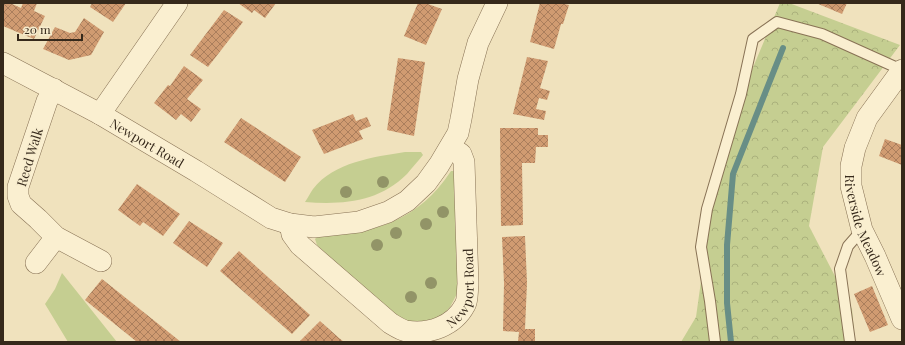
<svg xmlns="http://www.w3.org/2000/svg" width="905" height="345" viewBox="0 0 905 345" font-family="'Playfair Display',serif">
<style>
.green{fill:#c5ce91}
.forest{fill:url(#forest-crowns)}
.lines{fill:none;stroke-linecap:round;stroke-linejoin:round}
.stream{stroke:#688e86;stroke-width:6}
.building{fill:url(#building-cross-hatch)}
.lane-casing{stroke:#887255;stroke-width:12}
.street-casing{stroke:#887255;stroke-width:22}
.lane{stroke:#faefd0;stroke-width:10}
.street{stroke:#faefd0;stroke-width:21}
.tree{fill:#929467}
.labels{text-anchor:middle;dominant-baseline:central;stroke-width:3;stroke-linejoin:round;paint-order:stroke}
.street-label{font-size:13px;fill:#36291b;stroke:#f7eccd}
</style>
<defs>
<pattern id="forest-crowns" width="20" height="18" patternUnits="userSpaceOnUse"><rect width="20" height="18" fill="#c5ce91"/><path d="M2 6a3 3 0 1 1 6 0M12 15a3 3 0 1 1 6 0" fill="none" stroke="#aab17c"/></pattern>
<pattern id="building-cross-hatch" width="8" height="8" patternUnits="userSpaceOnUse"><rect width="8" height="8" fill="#d09b71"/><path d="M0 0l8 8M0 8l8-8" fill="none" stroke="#aa7e5c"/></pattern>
</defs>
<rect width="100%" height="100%" fill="#f0e2bd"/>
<path class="green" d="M405,152H421L423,155C418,161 412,168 407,174C379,202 343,205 305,202C308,198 310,193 313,189C334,162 374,157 405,152Z
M451,171H456L458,292L450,307L441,317L433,321L408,323L392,315L317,245L315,239L319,235C375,234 419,220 451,171Z
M62,273L117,342H68L45,304L55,289Z"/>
<path class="forest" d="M780,3H789L900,45L823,147L809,226L852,309L855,342H681L696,317L709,224L733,115Z"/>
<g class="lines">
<path class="stream" d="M731,342L727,303V245L733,174L783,48"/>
</g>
<path class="building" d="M3,3H10L21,8L23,3H37L34,11L45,16L34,39L3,26Z
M92,3H126L113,22L90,7Z
M238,3H276L265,18L254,10L252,13Z
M418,3H425L442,9L426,45L404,36Z
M540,3H560L569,5L563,24H561L554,49L530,42Z
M816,3H847L842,14Z
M224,10L243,22L208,67L190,55Z
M84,18L104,32L91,55L69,60L43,49L55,27L70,33L75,32Z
M527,57L548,61L540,88L550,91L547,100L539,98L536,109L546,111L544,120L513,114Z
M398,58L425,62L414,136L387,130Z
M184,66L203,80L187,99L201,109L191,122L181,114L176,120L154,103L168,85L170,86Z
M353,114L356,121L367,117L371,126L359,131L363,139L324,154L312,130Z
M241,118L301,157L285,182L224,142Z
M500,128H538V135H548V147H536L535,163H522L523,225L501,226Z
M885,139L902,145V165L879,156Z
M137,184L180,214L163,236L143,222L140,226L118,210Z
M189,221L223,243L207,267L173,243Z
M525,236L527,283L525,329H535V341H518L519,332L503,331L504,283L502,237Z
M239,251L310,315L292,334L220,271Z
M102,279L181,342H137L85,300Z
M872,286L888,325L870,332L854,294Z
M320,321L339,338L344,342H299Z"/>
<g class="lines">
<defs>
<path id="lane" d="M715,342L710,301L701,247L707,209L741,94L753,39L777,22L822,34L902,70
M850,342L840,269L848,246L862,230"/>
<g id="street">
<path id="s1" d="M3,63L100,114L196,171L271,218L290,224L314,227L359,222L388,212L407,201L426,183L439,165L458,133L461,119L468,79L478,43L497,3"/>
<path id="s2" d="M902,70L867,118L855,148L851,166V186L862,230L875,256L902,319"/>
<path d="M54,89L47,101L18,187V196L21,204L38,219L56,237L101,261"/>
<path d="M100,114L177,3"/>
<path id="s3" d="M290,224L292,234L300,245L390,323C395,326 401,330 406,331C429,335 454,326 465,305C468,300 467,291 468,284L464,162L461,154L451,147"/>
<path d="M36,263L56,237"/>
</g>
</defs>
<use href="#lane" class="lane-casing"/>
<use href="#street" class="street-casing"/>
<use href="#lane" class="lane"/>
<use href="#street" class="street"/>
</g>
<g class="tree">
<circle cx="383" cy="182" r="6"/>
<circle cx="346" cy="192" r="6"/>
<circle cx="443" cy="212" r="6"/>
<circle cx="426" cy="224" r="6"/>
<circle cx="396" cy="233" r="6"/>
<circle cx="377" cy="245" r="6"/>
<circle cx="431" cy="283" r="6"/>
<circle cx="411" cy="297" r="6"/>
</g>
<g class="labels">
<g class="street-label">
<text stroke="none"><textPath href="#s1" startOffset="165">Newport Road</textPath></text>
<text transform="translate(29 157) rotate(-73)">Reed Walk</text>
<text stroke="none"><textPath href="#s2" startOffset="172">Riverside Meadow</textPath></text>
<text stroke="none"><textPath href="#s3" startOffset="245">Newport Road</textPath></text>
</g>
</g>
<rect width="905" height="345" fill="none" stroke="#36291b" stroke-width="8"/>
<path d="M18 34v6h64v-6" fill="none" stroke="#36291b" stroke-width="2"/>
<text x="24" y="34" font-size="12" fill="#36291b" stroke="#f7eccd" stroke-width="3" paint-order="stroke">20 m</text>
</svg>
